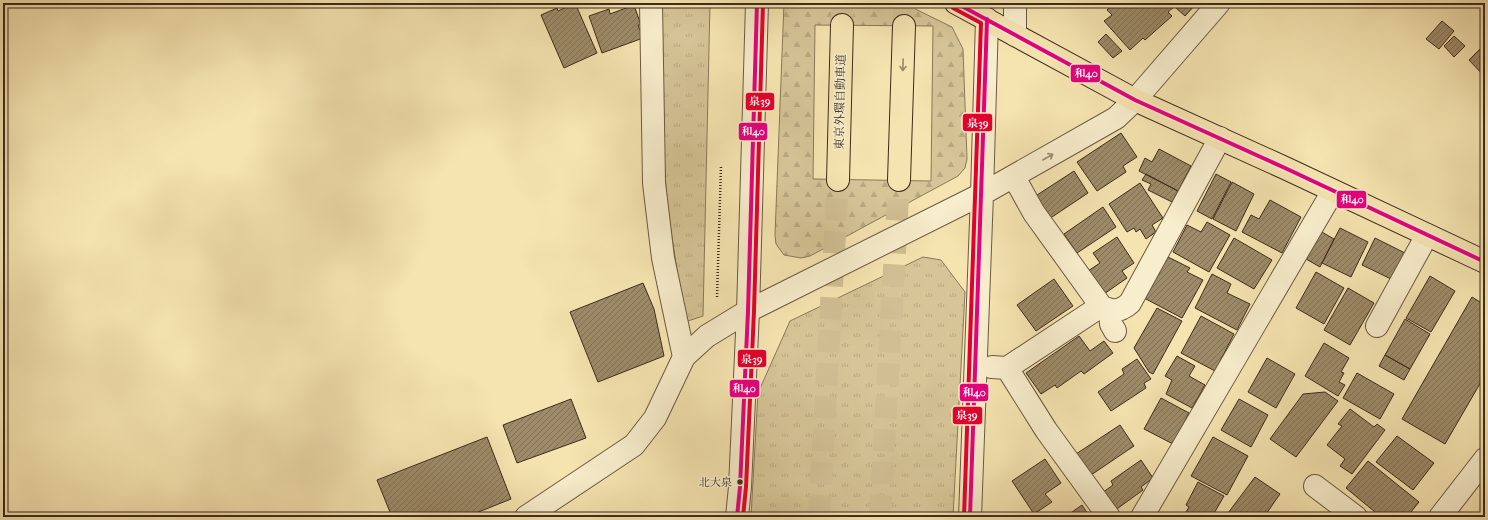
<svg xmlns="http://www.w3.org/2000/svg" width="1488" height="520" viewBox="0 0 1488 520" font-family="'IM FELL French Canon','Noto Serif JP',serif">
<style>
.grass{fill:url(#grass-tufts);stroke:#8a785a}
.forest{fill:url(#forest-firs);stroke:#8a785a;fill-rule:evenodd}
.building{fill:url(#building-hatch);stroke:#3d2b1d}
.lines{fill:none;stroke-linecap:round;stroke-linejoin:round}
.highway-tunnel{stroke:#d0bf93;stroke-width:22;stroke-dasharray:22 11;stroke-linecap:butt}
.minor-casing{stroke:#6b5942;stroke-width:24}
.major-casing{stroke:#3d2b1d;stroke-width:24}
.highway-casing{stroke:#3d2b1d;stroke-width:24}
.path{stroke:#3d2b1d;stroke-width:2.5;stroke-dasharray:1 2;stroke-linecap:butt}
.minor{stroke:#f8edcc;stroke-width:22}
.major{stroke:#f5e4b0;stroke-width:22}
.highway{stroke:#f5e4b0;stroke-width:22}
.bus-1-casing{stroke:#f8edcc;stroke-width:7}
.bus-2-casing{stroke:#f8edcc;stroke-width:7}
.bus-1{stroke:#e5007d;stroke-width:4}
.bus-2{stroke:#e4002b;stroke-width:4}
.oneway{stroke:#986}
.oneway2{stroke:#9a8c74}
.bus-dot{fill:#3d2b1d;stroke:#f8edcc;stroke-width:1.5}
.labels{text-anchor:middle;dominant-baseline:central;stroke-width:3;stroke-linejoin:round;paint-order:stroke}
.bus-label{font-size:11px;fill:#3d2b1d;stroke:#f8edcc;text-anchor:end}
.street-label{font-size:12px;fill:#3d2b1d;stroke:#f8edcc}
.line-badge{stroke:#f8edcc;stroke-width:1.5}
.badge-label{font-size:11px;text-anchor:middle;font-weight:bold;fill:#fff}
</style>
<defs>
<pattern id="grass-tufts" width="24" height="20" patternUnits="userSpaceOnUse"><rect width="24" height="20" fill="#d6c597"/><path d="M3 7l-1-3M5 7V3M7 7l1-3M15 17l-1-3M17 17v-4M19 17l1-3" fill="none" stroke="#b9a982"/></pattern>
<pattern id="forest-firs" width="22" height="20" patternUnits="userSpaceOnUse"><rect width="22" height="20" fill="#d6c597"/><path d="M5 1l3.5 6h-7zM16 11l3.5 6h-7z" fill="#b9a982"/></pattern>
<pattern id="building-hatch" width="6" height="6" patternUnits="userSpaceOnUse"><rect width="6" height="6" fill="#9d8b69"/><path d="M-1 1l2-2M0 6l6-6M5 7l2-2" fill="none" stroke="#817256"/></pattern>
</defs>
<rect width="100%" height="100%" fill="#f5e4b0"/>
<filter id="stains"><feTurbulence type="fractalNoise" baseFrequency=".005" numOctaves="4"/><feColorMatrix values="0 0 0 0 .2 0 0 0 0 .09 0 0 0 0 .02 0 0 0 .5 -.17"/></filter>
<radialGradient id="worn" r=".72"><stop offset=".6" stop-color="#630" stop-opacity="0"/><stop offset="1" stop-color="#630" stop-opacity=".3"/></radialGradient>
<path class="grass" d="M660,3H710L703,316L685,322L667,205L660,93Z
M923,257L941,260L965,292L953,517H751L758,393L790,321Z"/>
<path class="forest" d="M784,3H903L952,27L963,49L967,159L965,168L958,176L810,256L801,258L784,255L776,244L775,235ZM815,25L933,26L931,181L813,179Z"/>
<path class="building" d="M575,3L597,53L564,68L541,15L557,8L558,11Z
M1115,3H1172L1175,6L1168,12L1172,16L1145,40L1143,38L1130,50L1104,21L1112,15L1107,10Z
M1180,3H1197L1185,16L1176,8Z
M634,5L641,25H638L643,38L602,53L589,16L609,9L610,14Z
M1442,21L1454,31L1439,49L1426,39Z
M1106,34L1122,51L1113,58L1098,42Z
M1454,36L1465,46L1454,57L1444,46Z
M1485,44V77L1469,60Z
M1121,133L1137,157L1123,166L1126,172L1097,191L1077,162Z
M1159,149L1191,166L1178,191L1139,171L1145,158L1152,162Z
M1074,171L1088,193L1049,219L1034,197Z
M1146,174L1178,191L1172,202L1148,190L1151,184L1142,180Z
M1216,174L1231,182L1212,219L1197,211Z
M1232,182L1254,194L1236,231L1213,219Z
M1140,183L1163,218L1152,225L1156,232L1146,239L1140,229L1136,232L1134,228L1127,232L1109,204Z
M1270,200L1301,217L1282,253L1242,232L1251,215L1259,219Z
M1103,207L1116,227L1077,253L1064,234Z
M1207,222L1230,235L1209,272L1173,252L1187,225L1201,232Z
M1340,228L1368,242L1351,277L1322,263Z
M1320,231L1334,239L1320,267L1306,259Z
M1117,237L1134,263L1122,271L1127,278L1104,294L1088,271L1100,263L1093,253Z
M1234,238L1272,260L1254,289L1217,268Z
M1375,238L1405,253L1391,279L1362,265Z
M1166,256L1190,268L1187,272L1203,280L1182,318L1144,298Z
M1316,272L1344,288L1324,324L1296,308Z
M1212,274L1231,284L1227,293L1250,304L1237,330L1195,308Z
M1430,276L1455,291L1431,332L1406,318Z
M1054,279L1073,306L1036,331L1017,305Z
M643,283L654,309L664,356L598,382L570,312Z
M1348,288L1374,303L1350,345L1324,330Z
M1472,297L1485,305V375L1445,444L1402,419Z
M1157,308L1182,321L1153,374L1149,372L1134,348Z
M1201,316L1234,334L1215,371L1181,353Z
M1405,319L1430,334L1410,369L1385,355Z
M1079,336L1090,351L1104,341L1113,353L1084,374L1081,371L1057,388L1055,385L1041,394L1026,373Z
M1324,343L1349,358L1341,372L1344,373L1339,382L1345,385L1338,396L1305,376Z
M1385,355L1410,369L1404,380L1379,366Z
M1177,356L1195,366L1189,376L1205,385L1192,408L1166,394L1172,380L1165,376Z
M1267,358L1295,374L1276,408L1248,392Z
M1137,359L1151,379L1144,383L1146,388L1111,411L1098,392L1124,374L1122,369Z
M1357,373L1394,394L1380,419L1343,398Z
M1325,392L1338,401L1296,457L1270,439L1303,394Z
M1161,398L1189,413L1173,444L1144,429Z
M571,399L586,438L517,463L503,425Z
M1239,399L1268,415L1251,447L1221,430Z
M1350,409L1374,427L1377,424L1385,430L1352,474L1340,466L1345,459L1327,445L1342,426L1338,424Z
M1120,425L1134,446L1091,475L1076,454Z
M1397,436L1434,463L1413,490L1376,462Z
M487,437L511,499L466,517H392L377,480Z
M1213,437L1248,456L1227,495L1191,476Z
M1045,459L1061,483L1045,494L1052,502L1034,514L1012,481Z
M1141,460L1153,478L1141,487L1143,490L1114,511L1102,493L1113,485L1111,481Z
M1368,461L1419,502L1407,517H1381L1346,488Z
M1255,477L1280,494L1264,517H1225Z
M1198,482L1224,496L1212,517H1183L1189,507L1186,505Z
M1082,505L1090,517H1065Z
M1295,512L1302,517H1291Z"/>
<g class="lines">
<path class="highway-tunnel" d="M842,25V3
M904,26V3
M819,517L838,180
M880,517L899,180"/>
<defs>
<path id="minor" d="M651,3L654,183L663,258L684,357
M1015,35V3
M1014,177L1034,213L1101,306C1112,312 1120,312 1130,303L1220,138
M1110,311L1111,324L1115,331
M1377,326L1427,235
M992,367L1007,368L1101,306
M1007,368L1046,430L1109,517
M1315,486L1356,517
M526,517L634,445L655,418L684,357L707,336L748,311L982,194L1116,118L1135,100L1219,3
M737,517L740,487L748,311L757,3
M970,517L982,194L987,19
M1142,517L1333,191
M1440,517L1485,459"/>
<path id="major" d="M956,3L1135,100L1285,168L1485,262"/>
<path id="highway" d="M838,180L842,25
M899,180L904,26"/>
</defs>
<use href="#minor" class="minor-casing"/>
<use href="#major" class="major-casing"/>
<use href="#highway" class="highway-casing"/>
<path class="path" d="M717,297L721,166"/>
<use href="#minor" class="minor"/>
<use href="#major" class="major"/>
<use href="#highway" class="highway"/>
<defs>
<path id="bus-1" d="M956,3L1135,100L1285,168L1485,262
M737,517L740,487L748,311L757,3
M970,517L987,19"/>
<path id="bus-2" d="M953,8L981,23L964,517
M743,517L746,487L754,311L763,3"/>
</defs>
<use href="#bus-1" class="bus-1-casing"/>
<use href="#bus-2" class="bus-2-casing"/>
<use href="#bus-1" class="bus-1"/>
<use href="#bus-2" class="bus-2"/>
</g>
<defs><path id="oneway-shaft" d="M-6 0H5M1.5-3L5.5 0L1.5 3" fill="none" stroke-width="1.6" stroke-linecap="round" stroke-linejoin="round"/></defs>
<use class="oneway" href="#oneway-shaft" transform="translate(903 65) rotate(92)"/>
<use class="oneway2" href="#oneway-shaft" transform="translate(1048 157) rotate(-30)"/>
<circle class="bus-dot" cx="740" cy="482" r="3.5"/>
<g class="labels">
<g class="bus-label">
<text x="732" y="482">北大泉</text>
</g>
<g class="street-label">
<text transform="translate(840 102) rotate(-89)">東京外環自動車道</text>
</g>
</g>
<g class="line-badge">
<rect x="1070" y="64" width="31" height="19" rx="4" fill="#e5007d"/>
<rect x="745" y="92" width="30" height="19" rx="4" fill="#e4002b"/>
<rect x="962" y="113" width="31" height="19" rx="4" fill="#e4002b"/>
<rect x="738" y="122" width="30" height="19" rx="4" fill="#e5007d"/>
<rect x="1336" y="190" width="31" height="19" rx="4" fill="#e5007d"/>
<rect x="737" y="349" width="30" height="19" rx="4" fill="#e4002b"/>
<rect x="729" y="379" width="31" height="19" rx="4" fill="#e5007d"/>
<rect x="959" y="383" width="30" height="19" rx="4" fill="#e5007d"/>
<rect x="952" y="406" width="31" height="19" rx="4" fill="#e4002b"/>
</g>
<g class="badge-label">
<text x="1086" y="77">和40</text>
<text x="760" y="105">泉39</text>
<text x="978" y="127">泉39</text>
<text x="753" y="135">和40</text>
<text x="1352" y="203">和40</text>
<text x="752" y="363">泉39</text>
<text x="744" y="392">和40</text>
<text x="974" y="396">和40</text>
<text x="967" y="419">泉39</text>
</g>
<rect width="1488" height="520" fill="none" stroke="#f5e4b0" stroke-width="16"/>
<rect x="4" y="4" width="1480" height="512" fill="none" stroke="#3d2b1d" stroke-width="2"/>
<rect x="8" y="8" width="1472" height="504" fill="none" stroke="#3d2b1d"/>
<rect width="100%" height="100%" filter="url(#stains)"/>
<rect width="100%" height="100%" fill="url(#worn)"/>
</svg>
